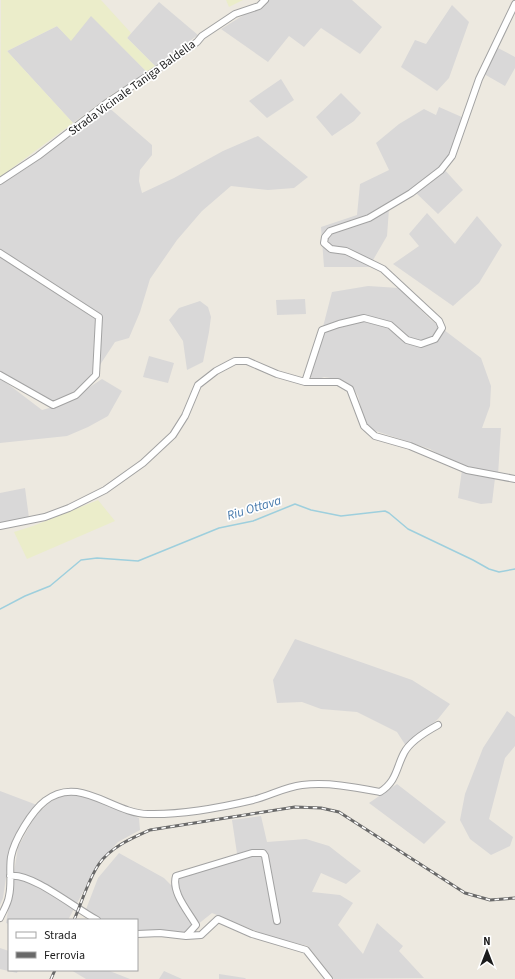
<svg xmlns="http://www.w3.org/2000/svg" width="515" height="979" viewBox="0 0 515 979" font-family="'Source Sans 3',sans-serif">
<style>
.residential{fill:#d9d8d8}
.farmland{fill:#ebedca}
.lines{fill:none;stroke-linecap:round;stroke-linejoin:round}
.stream{stroke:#9ecfdd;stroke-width:1.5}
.street-casing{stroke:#a2a2a2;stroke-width:8}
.street{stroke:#fff;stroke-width:6}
.rail-casing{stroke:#696969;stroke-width:3}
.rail{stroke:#fff;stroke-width:1.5;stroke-dasharray:4.5;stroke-linecap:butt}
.labels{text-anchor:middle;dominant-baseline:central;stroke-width:3.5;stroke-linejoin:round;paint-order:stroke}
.street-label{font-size:12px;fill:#1b1b1b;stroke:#fff}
.water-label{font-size:13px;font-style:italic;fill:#4679ac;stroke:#fff}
</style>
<rect width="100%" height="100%" fill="#ede9e0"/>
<path class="residential" d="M268,0H352L382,27L360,54L321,28L304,47L289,36L268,62L221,29Z
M159,2L198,35L155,66L127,38Z
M452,5L469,22L449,78L437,91L401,67L415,40L426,44Z
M91,15L148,73L112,94L73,123L7,51L57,26L71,40Z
M498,48L515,57V68L505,86L484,74Z
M281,79L294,100L267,118L249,101Z
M341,93L361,113L354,121L332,136L316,117Z
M107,106L152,145V155L140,170L139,181L142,193L174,178L223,151L258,136L308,177L294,188L268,190L231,186L202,211L177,240L150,279L140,312L129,338L115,342L92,377L63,400L46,403L0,373V183L25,169Z
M439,107L464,118L443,168L463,190L438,214L415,192L389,209L387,236L369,267H324L321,227L357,215L360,184L389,170L376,143L399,124L424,109L436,115Z
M427,213L455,244L477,216L502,245L479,283L453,306L393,264L419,246L409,234Z
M368,286L399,288L431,320L481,358L491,386L490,406L482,428H501L498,475L450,461L430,449L370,429L364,420L358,396L352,386L337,379L324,377L316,380L310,377L332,292Z
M305,299L306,314L277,315L276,300Z
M200,301L208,307L211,317L209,332L203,362L187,370L183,341L169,320L179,308Z
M149,356L174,363L168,383L143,377Z
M0,378L42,410L64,404L102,379L122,391L108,416L88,427L67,436L0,443Z
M462,470L495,478L492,503L481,504L458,498Z
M25,488L29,518L0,524V493Z
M295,639L412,680L450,704L438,719L406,746L397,732L357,712L321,709L302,702L277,703L273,680Z
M507,711L515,717V746L505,758L489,819L513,837L510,846L491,855L470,839L460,820L465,794L483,748Z
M397,784L446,822L424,844L369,803Z
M0,791L37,805L15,837L8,864L3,898L0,905Z
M80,793L139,818L140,830L118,842L99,862L68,920H9V924L6,923L18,847L35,816L50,802L66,794Z
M261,816L267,842L306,839L329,846L361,871L346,884L321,873L312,892L340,895L353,903L338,925L363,954L377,923L403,946L399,951L424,978L334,979L308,946L271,937L212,913L192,929L189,935L137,932V920H101L85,912L98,878L119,853L164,878L171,885L181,877L238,860L232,820Z
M0,948L9,951V970H18L17,973L0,969Z
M71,970H107L130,979H86Z
M164,971L182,979H159Z
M219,974L245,978L246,979H219Z"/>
<path class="farmland" d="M1,0H101L131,33L127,38L155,66L148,73L91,16L71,41L57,26L7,51L73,123L0,177Z
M226,0H243L229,7Z
M98,500L115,521L27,559L14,532L33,526Z"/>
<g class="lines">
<path class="stream" d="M0,609L25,596L50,586L81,560L97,558L138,561L219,528L253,521L295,504L311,510L341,516L385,511L389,513L408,529L473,560L489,569L499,572L515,569"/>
<defs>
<path id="street" d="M0,181L38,156L108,102L176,57L197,42L202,36L235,14L259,6L265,0
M0,253L99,317L96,375L76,395L53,405L0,375
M305,382L322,330L339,324L364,318L390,325L407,340L421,344L435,339L442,328L439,321L383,269L346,251L331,249L324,243L325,237L330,231L369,218L411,193L441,170L452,156L479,79L515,4
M0,526L45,517L69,508L105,490L143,463L173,435L185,416L198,385L216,371L235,361H247L277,374L305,382H338L350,389L364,426L375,436L410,446L467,470L515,479
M10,876C31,872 76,909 97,920
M0,918C3,911 8,904 9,896C12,884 9,870 11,857C14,840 32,811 45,801C79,774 113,814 148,814C182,815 219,808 253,800C269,796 285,787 302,785C329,782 354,787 380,792C397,781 396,768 404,753C410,741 427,731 438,725
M137,934L160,933L186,936L196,925C188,911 171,892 176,876L252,853H263L265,856L277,921
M186,936L201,935L218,919L252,934L306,950L329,979"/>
</defs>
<use href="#street" class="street-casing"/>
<use href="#street" class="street"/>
<defs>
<path id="rail" d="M74,920C82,902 88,880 99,864C111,847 132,838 150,830L295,807L321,808L339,812L465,893L490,900L515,898
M51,979L55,970"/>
</defs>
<use href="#rail" class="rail-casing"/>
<use href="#rail" class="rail"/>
</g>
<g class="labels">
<g class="street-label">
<text transform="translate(132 88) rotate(-36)">Strada Vicinale Taniga Baldella</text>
</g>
<g class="water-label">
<text transform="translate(254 508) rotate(-17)">Riu Ottava</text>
</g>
</g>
<rect x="8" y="919" width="130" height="52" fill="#ffffff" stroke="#a4a4a4"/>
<rect x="16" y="932" width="20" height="6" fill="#ffffff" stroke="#a4a4a4"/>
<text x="44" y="939" font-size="12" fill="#1b1b1b">Strada</text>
<rect x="16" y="952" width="20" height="6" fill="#696969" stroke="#a4a4a4"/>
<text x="44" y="959" font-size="12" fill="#1b1b1b">Ferrovia</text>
<g transform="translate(487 951)" stroke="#ffffff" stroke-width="3" paint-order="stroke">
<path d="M0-3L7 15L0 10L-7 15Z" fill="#1b1b1b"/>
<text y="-6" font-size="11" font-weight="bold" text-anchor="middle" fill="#1b1b1b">N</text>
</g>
</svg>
